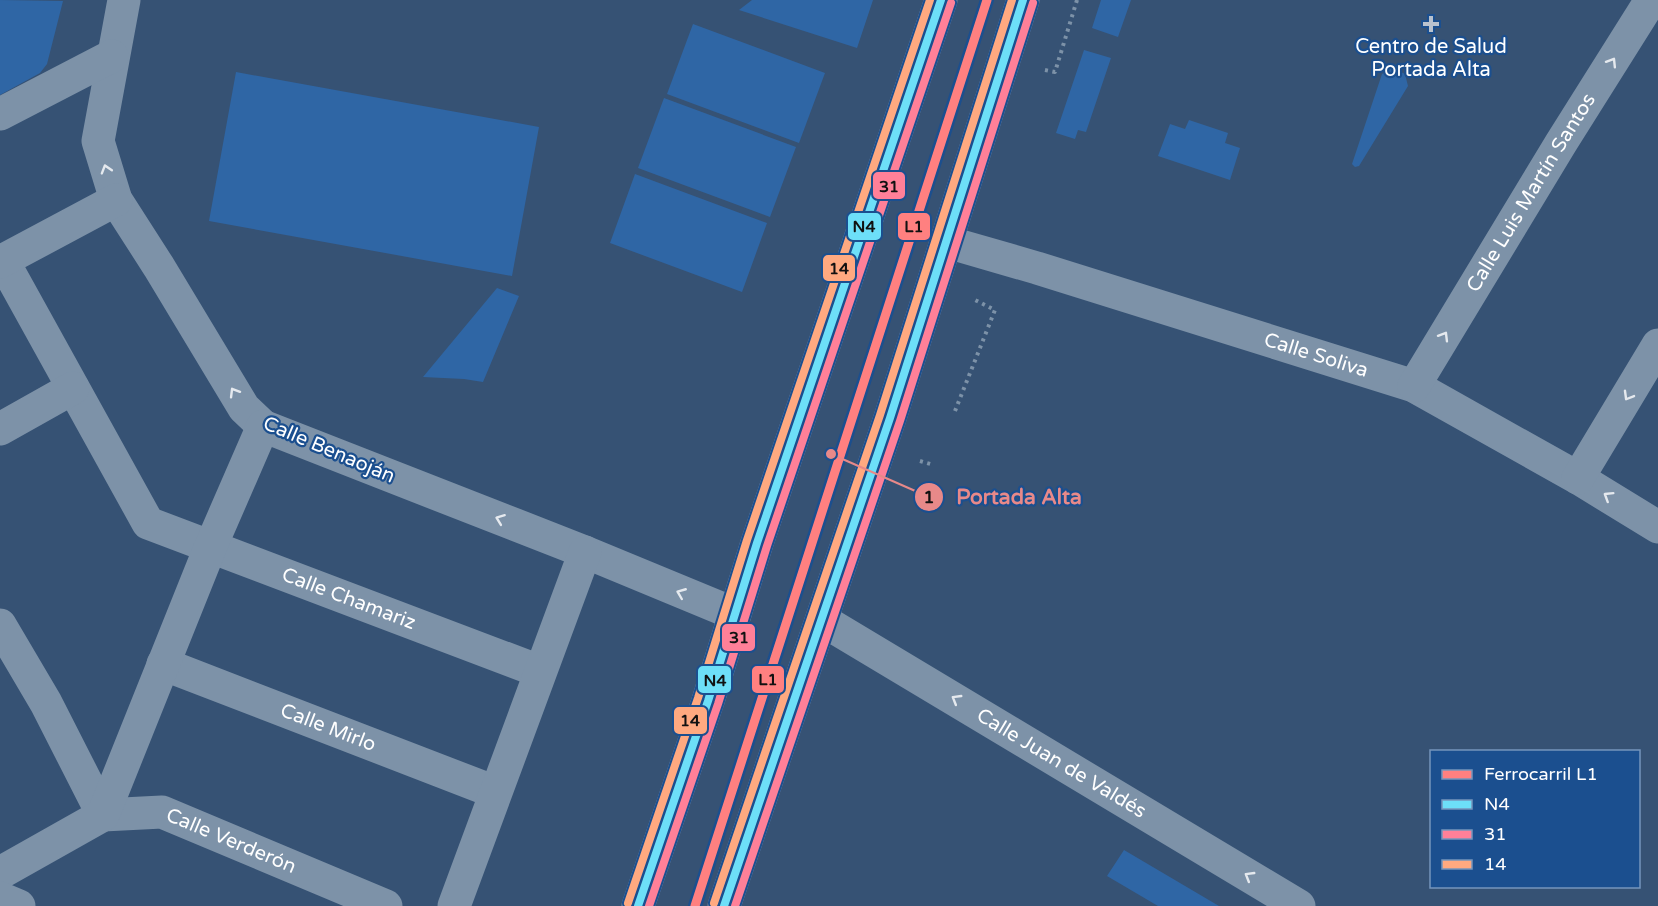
<svg xmlns="http://www.w3.org/2000/svg" width="1658" height="906" viewBox="0 0 1658 906" font-family="'Varela Round',sans-serif">
<style>
.green{fill:#2f66a5}
.lines{fill:none;stroke-linecap:round;stroke-linejoin:round}
.path{stroke:#7d92a8;stroke-width:4;stroke-dasharray:3 4.5;stroke-linecap:butt}
.minor{stroke:#7d92a8;stroke-width:33}
.major{stroke:#7d8ea7;stroke-width:33}
.bus-1-casing{stroke:#1b4f8f;stroke-width:12}
.bus-2-casing{stroke:#1b4f8f;stroke-width:12}
.bus-3-casing{stroke:#1b4f8f;stroke-width:12}
.bus-1{stroke:#6ddff8;stroke-width:8}
.bus-2{stroke:#ff8098;stroke-width:8}
.bus-3{stroke:#ffa980;stroke-width:8}
.rail-1-casing{stroke:#1b4f8f;stroke-width:14}
.rail-1{stroke:#ff8080;stroke-width:9}
.oneway{stroke:#e5e9ee}
.poi-dot{fill:#b9c2ce;stroke:#1b4f8f;stroke-width:2}
.labels{text-anchor:middle;dominant-baseline:central;stroke-width:4.5;stroke-linejoin:round;paint-order:stroke}
.poi-label{font-size:20px;fill:#fff;stroke:#1b4f8f}
.street-label{font-size:20px;fill:#fff;stroke:#1b4f8f}
.leader{fill:none;stroke:#e88989;stroke-width:2}
.callout-dot{fill:#e88989;stroke:#1b4f8f;stroke-width:2}
.mark-label{font-size:18px;text-anchor:middle;font-weight:bold;fill:#111}
.callout-label{font-size:21px;text-anchor:middle;font-weight:bold;fill:#e88989;stroke:#1b4f8f;stroke-width:4.5;stroke-linejoin:round;paint-order:stroke}
.line-badge{stroke:#1b4f8f;stroke-width:2}
.pale-badge-label{font-size:16px;text-anchor:middle;font-weight:bold;fill:#111}
</style>
<rect width="100%" height="100%" fill="#365274"/>
<path class="green" d="M0,0L63,1L47,64L40,73L0,95Z
M752,0H873L857,48L739,10Z
M1101,0H1131L1118,37L1092,28Z
M693,24L825,73L799,143L667,94Z
M1084,50L1111,58L1086,132L1078,130L1075,139L1056,133Z
M1390,69H1395L1405,74L1408,86L1359,166L1355,167L1352,164L1382,74Z
M236,72L539,127L512,276L209,221Z
M664,98L796,147L770,217L638,168Z
M1189,120L1228,133L1225,143L1240,148L1230,180L1158,156L1170,124L1185,129Z
M635,174L767,223L742,292L610,243Z
M497,288L519,296L483,382L464,379L423,377Z
M1124,850L1219,906H1158L1107,876Z"/>
<g class="lines">
<path class="path" d="M1045,70L1055,72L1077,0
M955,411L995,310L973,299
M920,461L934,465"/>
<g class="minor">
<path d="M124,0L98,141L116,200L159,267L244,408L263,426L585,552L735,614"/>
<path d="M0,114L112,56"/>
<path id="s1" d="M947,242L1037,268L1414,386L1578,478L1658,527"/>
<path id="s2" d="M3,261L148,523L539,671"/>
<path d="M0,262L116,200"/>
<path id="s3" d="M1414,386L1561,143L1651,0"/>
<path d="M0,429L73,388"/>
<path d="M1578,478L1658,345"/>
<path id="s4" d="M822,620L1299,906"/>
<path d="M0,625L46,703L103,815"/>
<path id="s5" d="M163,664L495,792"/>
<path id="s6" d="M103,815L162,812L386,906"/>
<path d="M0,873L103,815L210,548L263,426"/>
<path d="M0,898L19,906"/>
<path d="M454,906L585,552"/>
</g>
<path class="major" d="M638,906L708,701L757,543L941,0
M724,906L890,418L1023,0"/>
<defs>
<path id="bus-1" d="M638,906L708,701L757,543L941,0
M724,906L890,418L1023,0"/>
<path id="bus-2" d="M649,906L718,704L767,546L951,3
M735,906L900,421L1033,3"/>
<path id="bus-3" d="M628,903L698,698L747,540L930,0
M714,903L880,415L1012,0"/>
</defs>
<use href="#bus-1" class="bus-1-casing"/>
<use href="#bus-2" class="bus-2-casing"/>
<use href="#bus-3" class="bus-3-casing"/>
<use href="#bus-1" class="bus-1"/>
<use href="#bus-2" class="bus-2"/>
<use href="#bus-3" class="bus-3"/>
<defs>
<path id="rail-1" d="M695,906L987,0"/>
</defs>
<use href="#rail-1" class="rail-1-casing"/>
<use href="#rail-1" class="rail-1"/>
</g>
<defs><path id="oneway-chevron" d="M-2-3.5L2.5 0L-2 3.5" fill="none" stroke-width="1.6" stroke-linecap="round" stroke-linejoin="round" transform="scale(1.5)"/></defs>
<g class="oneway">
<use href="#oneway-chevron" transform="translate(1612 62) rotate(-58)"/>
<use href="#oneway-chevron" transform="translate(106 169) rotate(-107)"/>
<use href="#oneway-chevron" transform="translate(1444 336) rotate(-59)"/>
<use href="#oneway-chevron" transform="translate(234 392) rotate(-121)"/>
<use href="#oneway-chevron" transform="translate(1628 396) rotate(120)"/>
<use href="#oneway-chevron" transform="translate(1608 496) rotate(-148)"/>
<use href="#oneway-chevron" transform="translate(500 519) rotate(-159)"/>
<use href="#oneway-chevron" transform="translate(681 593) rotate(-158)"/>
<use href="#oneway-chevron" transform="translate(956 699) rotate(-149)"/>
<use href="#oneway-chevron" transform="translate(1249 876) rotate(-149)"/>
</g>
<path class="poi-dot" d="M1428 15h6v6h6v6h-6v6h-6v-6h-6v-6h6z"/>
<g class="labels">
<g class="poi-label">
<text x="1431" y="47">Centro de Salud<tspan x="1431" dy="23">Portada Alta</tspan></text>
</g>
<g class="street-label">
<text stroke="none"><textPath href="#s3" startOffset="226">Calle Luis Martín Santos</textPath></text>
<text stroke="none"><textPath href="#s1" startOffset="386">Calle Soliva</textPath></text>
<text transform="translate(329 450) rotate(23)">Calle Benaoján</text>
<text stroke="none"><textPath href="#s2" startOffset="514">Calle Chamariz</textPath></text>
<text stroke="none"><textPath href="#s5" startOffset="177">Calle Mirlo</textPath></text>
<text stroke="none"><textPath href="#s4" startOffset="279">Calle Juan de Valdés</textPath></text>
<text stroke="none"><textPath href="#s6" startOffset="134">Calle Verderón</textPath></text>
</g>
</g>
<path class="leader" d="M831 454L929 497"/>
<g class="callout-dot">
<circle cx="831" cy="454" r="6"/>
<circle cx="929" cy="497" r="15"/>
</g>
<g class="mark-label">
<text x="929" y="503">1</text>
</g>
<g class="callout-label">
<text x="1019" y="504">Portada Alta</text>
</g>
<g class="line-badge">
<rect x="872" y="171" width="34" height="29" rx="6" fill="#ff8098"/>
<rect x="847" y="212" width="35" height="29" rx="6" fill="#6ddff8"/>
<rect x="897" y="212" width="34" height="29" rx="6" fill="#ff8080"/>
<rect x="822" y="254" width="34" height="28" rx="6" fill="#ffa980"/>
<rect x="721" y="623" width="35" height="29" rx="6" fill="#ff8098"/>
<rect x="751" y="665" width="34" height="29" rx="6" fill="#ff8080"/>
<rect x="697" y="665" width="35" height="29" rx="6" fill="#6ddff8"/>
<rect x="673" y="706" width="35" height="29" rx="6" fill="#ffa980"/>
</g>
<g class="pale-badge-label">
<text x="889" y="192">31</text>
<text x="864" y="232">N4</text>
<text x="914" y="232">L1</text>
<text x="839" y="274">14</text>
<text x="739" y="643">31</text>
<text x="768" y="685">L1</text>
<text x="715" y="686">N4</text>
<text x="690" y="726">14</text>
</g>
<rect x="1430" y="750" width="210" height="138" fill="#1b4f8f" stroke="#7695bc" stroke-width="1.5"/>
<rect x="1442" y="770" width="30" height="9" fill="#ff8080" stroke="#7695bc" stroke-width="1.5"/>
<text x="1484" y="780" font-size="18" fill="#ffffff">Ferrocarril L1</text>
<rect x="1442" y="800" width="30" height="9" fill="#6ddff8" stroke="#7695bc" stroke-width="1.5"/>
<text x="1484" y="810" font-size="18" fill="#ffffff">N4</text>
<rect x="1442" y="830" width="30" height="9" fill="#ff8098" stroke="#7695bc" stroke-width="1.5"/>
<text x="1484" y="840" font-size="18" fill="#ffffff">31</text>
<rect x="1442" y="860" width="30" height="9" fill="#ffa980" stroke="#7695bc" stroke-width="1.5"/>
<text x="1484" y="870" font-size="18" fill="#ffffff">14</text>
</svg>
